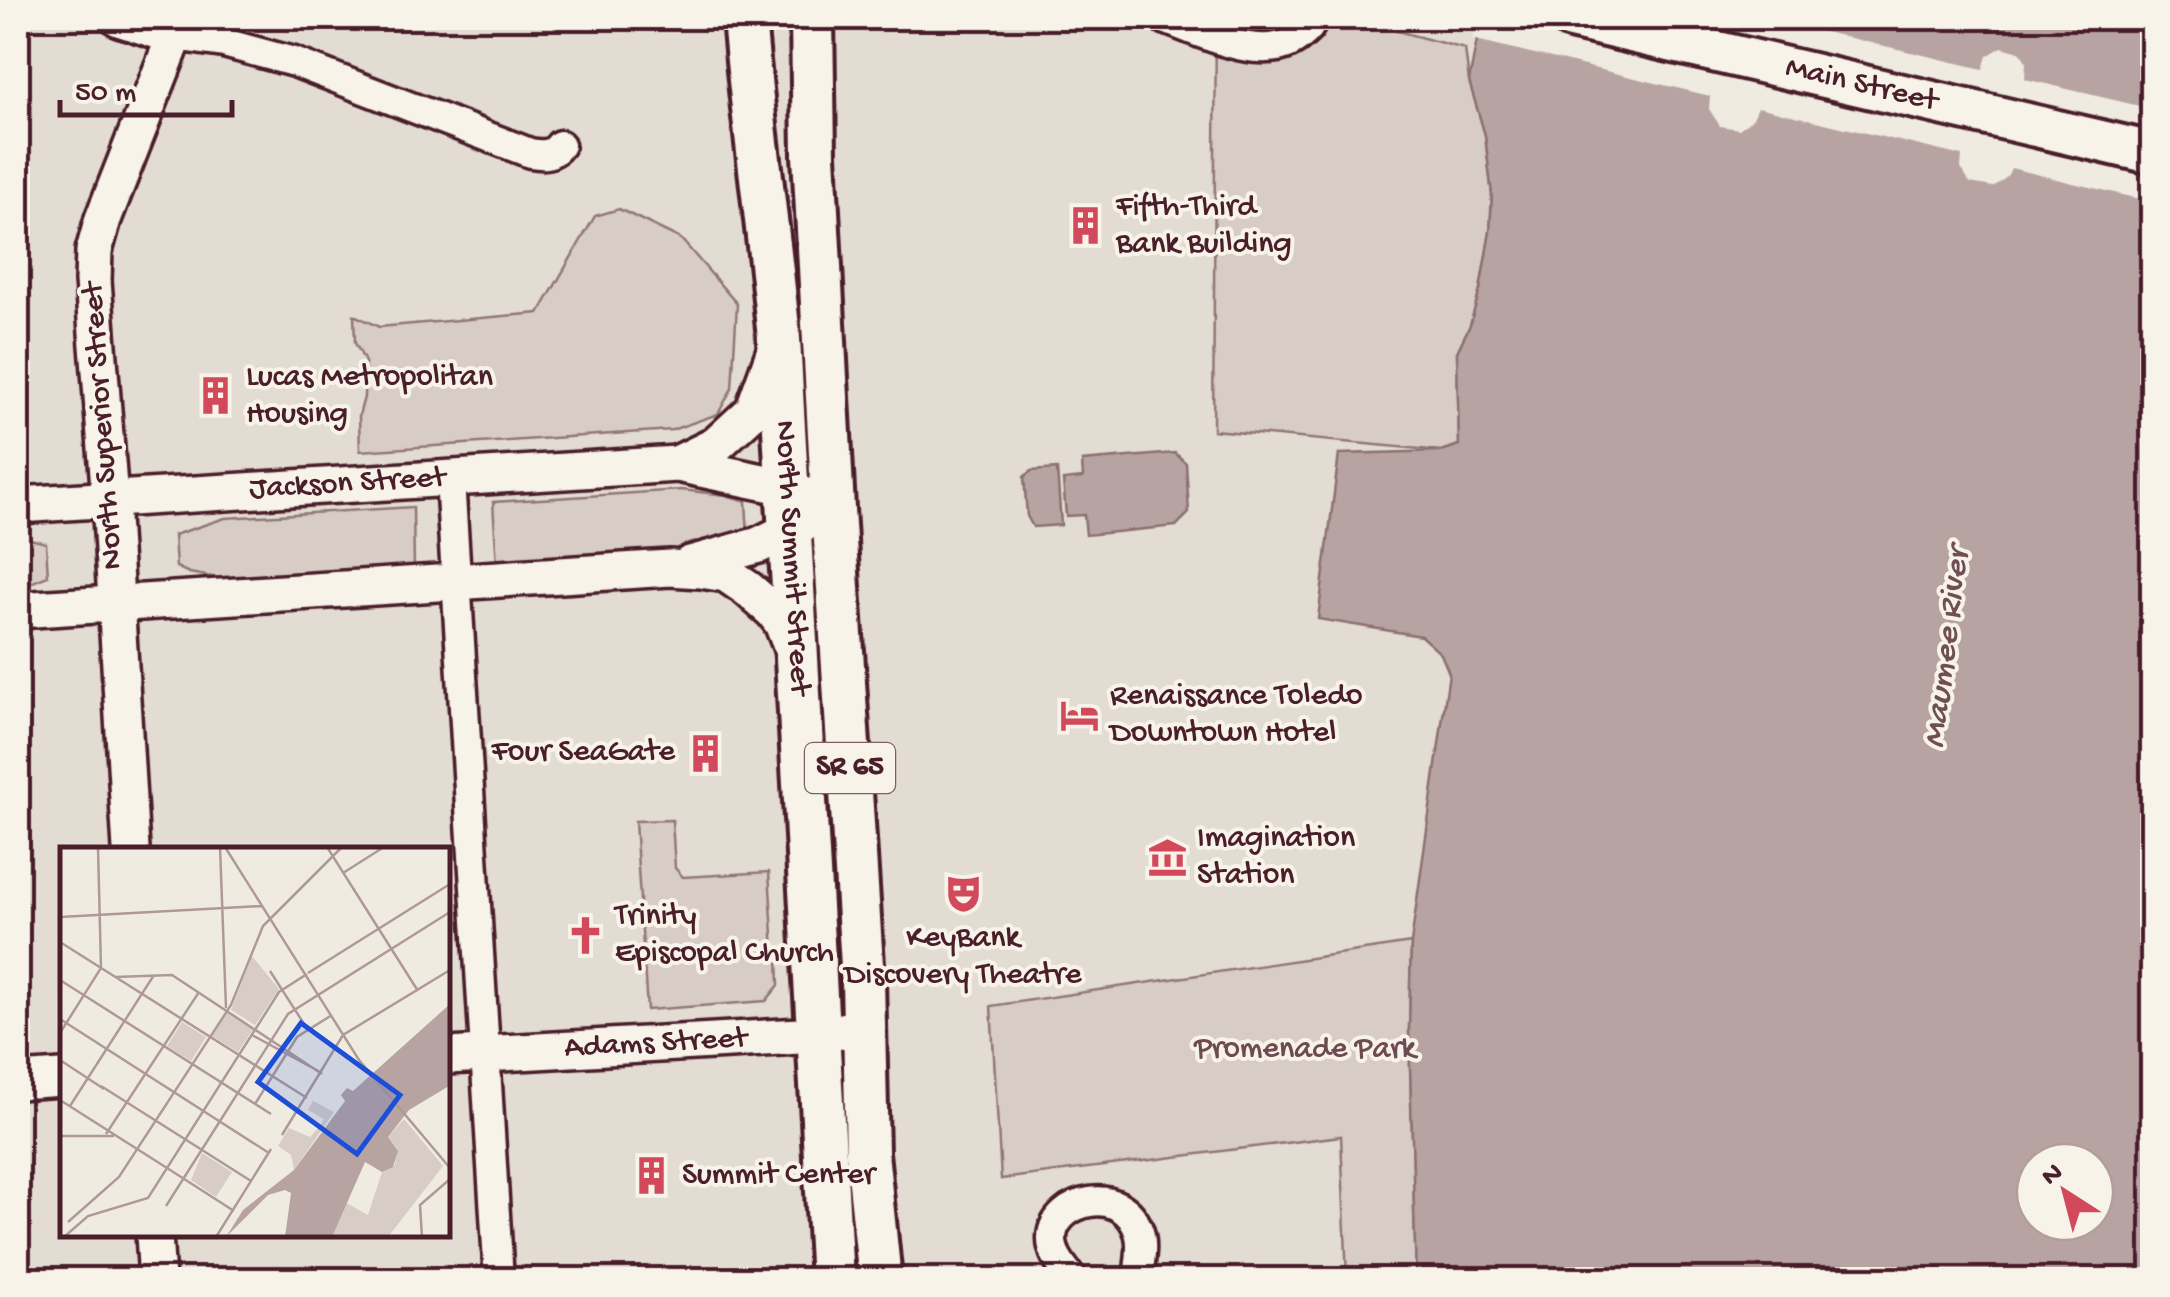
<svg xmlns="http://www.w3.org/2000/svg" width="2170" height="1297" viewBox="0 0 2170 1297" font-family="'Gochi Hand',sans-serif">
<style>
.built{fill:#e3dcd2;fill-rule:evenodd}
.green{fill:#d8cdc6;stroke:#917678;stroke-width:2.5}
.water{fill:#b7a4a2;stroke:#8b6f72;stroke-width:2.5;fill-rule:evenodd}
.pier{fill:#f0ebe0}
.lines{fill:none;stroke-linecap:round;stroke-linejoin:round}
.minor-casing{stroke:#4a1f2b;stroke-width:35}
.tertiary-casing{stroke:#4a1f2b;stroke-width:42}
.secondary-casing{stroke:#4a1f2b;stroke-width:48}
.primary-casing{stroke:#4a1f2b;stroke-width:50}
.minor{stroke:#f7f3e8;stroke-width:28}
.tertiary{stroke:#f7f3e8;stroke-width:35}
.secondary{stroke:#f7f3e8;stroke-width:40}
.primary{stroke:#f7f3e8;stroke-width:42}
.labels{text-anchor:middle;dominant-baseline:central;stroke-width:8;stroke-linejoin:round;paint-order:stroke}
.shield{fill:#f7f3e8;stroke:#7e5f64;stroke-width:2.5}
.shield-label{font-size:30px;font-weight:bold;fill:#4a1f2b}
.street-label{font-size:32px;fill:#4a1f2b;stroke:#f7f3e8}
.poi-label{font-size:32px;fill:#4a1f2b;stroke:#f7f3e8;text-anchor:start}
.park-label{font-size:32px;fill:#6e4a52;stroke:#f7f3e8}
.water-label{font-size:35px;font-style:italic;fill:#704e55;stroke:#f7f3e8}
.inset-road{fill:none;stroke:#ae9998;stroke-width:2.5}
.view{fill:#1d4ed8;fill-opacity:0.15;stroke:#1d4ed8;stroke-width:5}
.inset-edge{fill:none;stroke:#4a1f2b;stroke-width:5}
</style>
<rect width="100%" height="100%" fill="#f0ebe0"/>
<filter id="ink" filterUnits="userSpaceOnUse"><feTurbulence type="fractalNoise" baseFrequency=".01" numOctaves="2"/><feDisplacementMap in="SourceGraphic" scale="20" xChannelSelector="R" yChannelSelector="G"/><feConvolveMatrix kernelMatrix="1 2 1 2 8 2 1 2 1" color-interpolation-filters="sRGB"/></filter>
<g filter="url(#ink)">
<path class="built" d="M18,18H1486L1490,232L1459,445L1319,619L1421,636L1442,654L1449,673L1411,943L1409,1030L1416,1279H18ZM62,849H448V1234H62Z"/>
<path class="green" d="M1216,18H1348L1465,49L1469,81L1485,135L1492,195L1490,232L1480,290L1470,325L1457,352L1459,445L1442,451L1213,430Z
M619,209L681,239L737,304L732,388L718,414L672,430L360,451L359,416L364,397L365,362L355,343L354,315L379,327L539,313L595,216Z
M681,490L726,495L746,501L748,536L697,551L497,565L493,502Z
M413,507L414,569L235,581L189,573L176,567L174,535L225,518Z
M18,536L46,543L48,576L18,588Z
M672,820L675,868L683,877L769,872L774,951L778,956L779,985L766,1001L647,1010L635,821Z
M1411,943L1409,1030L1416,1279H1347L1341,1136L1001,1179L991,1006Z"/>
<path class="water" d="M1486,18H2152V1279H1416L1409,1030L1411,943L1449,673L1441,654L1421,636L1318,619L1339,454L1442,451L1459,445L1457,352L1470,325L1480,290L1490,232L1492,195L1485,135L1469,81L1477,40ZM2035,1162H2095V1222H2035Z
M1175,453L1186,463L1189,513L1176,526L1086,535L1084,515L1066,516L1063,480L1083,478L1082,461Z
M1057,469L1061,525L1033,527L1027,516L1024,477L1031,471Z"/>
<path class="pier" d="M1481,18H1778V21L1983,69L1987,56L2002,47L2020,52L2026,61L2025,79L2152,109V202L2011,168L2007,177L1993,187L1970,183L1961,169L1962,156L1758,107L1753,118L1739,129L1720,126L1709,109L1710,96L1472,39Z"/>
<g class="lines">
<defs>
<path id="minor" d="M1162,18C1198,31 1266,67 1300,36C1307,30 1311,27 1314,18
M174,36L224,43L294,62L530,153C543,155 552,156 560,145
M450,479L499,1280
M1073,1280C1063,1267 1051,1254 1052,1237C1054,1200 1123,1182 1139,1232C1144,1246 1139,1265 1138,1280"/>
<g id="tertiary">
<path d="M119,18L174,36"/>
<path d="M677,464L716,445L753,411L777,345"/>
<path id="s1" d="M18,505L677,464L786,487L810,498"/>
<path d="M690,564L759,545L810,520"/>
<path d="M18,610L670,568L701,570L726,574L748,589L773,611L782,623L793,651"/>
<path d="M131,849L110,500L93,281L94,251L103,219L182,18"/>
<path id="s2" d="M448,1056L818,1035L864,1027"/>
<path d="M18,1081L62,1078"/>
<path d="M154,1234L157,1280"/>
</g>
<g id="secondary">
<path id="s3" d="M1571,18L2152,153"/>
</g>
<g id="primary">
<path id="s4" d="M744,18C753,125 769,231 779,339L832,1280"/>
<path d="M812,18L814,155L833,509L863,981L867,1153L880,1280"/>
</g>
</defs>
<use href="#minor" class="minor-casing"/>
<use href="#tertiary" class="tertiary-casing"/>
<use href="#secondary" class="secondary-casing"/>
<use href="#primary" class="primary-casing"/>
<use href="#minor" class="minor"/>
<use href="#tertiary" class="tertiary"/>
<use href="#secondary" class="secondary"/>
<use href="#primary" class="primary"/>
</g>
</g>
<defs>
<symbol id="building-bare" viewBox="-9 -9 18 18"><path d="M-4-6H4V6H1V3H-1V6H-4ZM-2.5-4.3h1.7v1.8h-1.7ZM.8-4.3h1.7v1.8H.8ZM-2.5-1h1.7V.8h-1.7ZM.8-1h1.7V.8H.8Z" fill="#d1495b" stroke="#f7f3e8" stroke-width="2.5" paint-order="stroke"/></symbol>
<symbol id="hotel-bare" viewBox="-9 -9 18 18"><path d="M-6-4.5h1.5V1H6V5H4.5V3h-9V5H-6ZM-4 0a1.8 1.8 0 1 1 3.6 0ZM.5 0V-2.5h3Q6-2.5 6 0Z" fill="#d1495b" stroke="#f7f3e8" stroke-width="2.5" paint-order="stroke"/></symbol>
<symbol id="museum-bare" viewBox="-9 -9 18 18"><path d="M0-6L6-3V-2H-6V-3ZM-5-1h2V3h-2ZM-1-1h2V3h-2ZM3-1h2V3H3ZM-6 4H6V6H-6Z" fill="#d1495b" stroke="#f7f3e8" stroke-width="2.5" paint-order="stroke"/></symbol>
<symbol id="theatre-bare" viewBox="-9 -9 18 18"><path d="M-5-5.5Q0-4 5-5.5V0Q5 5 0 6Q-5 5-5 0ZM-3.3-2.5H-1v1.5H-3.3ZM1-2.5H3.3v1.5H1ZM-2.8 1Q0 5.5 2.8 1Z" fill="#d1495b" stroke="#f7f3e8" stroke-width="2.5" paint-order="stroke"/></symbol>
<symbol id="church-bare" viewBox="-9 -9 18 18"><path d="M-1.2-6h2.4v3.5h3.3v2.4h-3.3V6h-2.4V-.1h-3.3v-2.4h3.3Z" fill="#d1495b" stroke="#f7f3e8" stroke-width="2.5" paint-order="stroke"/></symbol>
</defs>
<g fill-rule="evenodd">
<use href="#building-bare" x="1058" y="198" width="55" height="55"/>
<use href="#building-bare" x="188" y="368" width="55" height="55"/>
<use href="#hotel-bare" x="1052" y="688" width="55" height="55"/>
<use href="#building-bare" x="678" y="726" width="55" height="55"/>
<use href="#museum-bare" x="1140" y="830" width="55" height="55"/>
<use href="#theatre-bare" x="936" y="866" width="55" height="55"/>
<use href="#church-bare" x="558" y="908" width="55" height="55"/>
<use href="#building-bare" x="624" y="1148" width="55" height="55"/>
</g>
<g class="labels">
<rect class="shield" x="805" y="743" width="90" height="50" rx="8"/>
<g class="shield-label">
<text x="850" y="768">SR 65</text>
</g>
<g class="street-label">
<text stroke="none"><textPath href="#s3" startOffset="298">Main Street</textPath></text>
<text transform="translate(104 426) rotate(-94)">North Superior Street</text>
<text stroke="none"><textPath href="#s1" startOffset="330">Jackson Street</textPath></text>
<text stroke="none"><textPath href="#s4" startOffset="542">North Summit Street</textPath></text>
<text stroke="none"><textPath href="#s2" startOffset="208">Adams Street</textPath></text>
</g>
<g class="poi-label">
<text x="1116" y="208">Fifth-Third<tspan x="1116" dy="37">Bank Building</tspan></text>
<text x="246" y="378">Lucas Metropolitan<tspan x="246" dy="37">Housing</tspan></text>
<text x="1110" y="697">Renaissance Toledo<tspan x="1110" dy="37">Downtown Hotel</tspan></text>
<text x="675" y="753" text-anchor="end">Four SeaGate</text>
<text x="1197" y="839">Imagination<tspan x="1197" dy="37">Station</tspan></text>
<text x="615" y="917">Trinity<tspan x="615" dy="37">Episcopal Church</tspan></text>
<text x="963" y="939" text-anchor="middle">KeyBank<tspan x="963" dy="37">Discovery Theatre</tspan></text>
<text x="682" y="1176">Summit Center</text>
</g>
<g class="park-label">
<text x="1305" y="1050">Promenade Park</text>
</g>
<g class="water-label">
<text transform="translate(1948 648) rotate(-83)">Maumee River</text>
</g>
</g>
<g transform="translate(60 847)">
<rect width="390" height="390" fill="#f0ebe0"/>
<path d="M192,109L219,142L195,178L171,163ZM167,165L193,182L178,205L152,189ZM122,175L146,190L131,214L107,199ZM253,254L274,265L234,323L231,308L218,299L229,281L250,290L260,279L264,272L248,263ZM344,272L383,319L328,390H272L283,354L308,368L322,325L335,318L337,302L328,290ZM142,306L172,325L156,350L131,333Z" fill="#d8cdc6"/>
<path d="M390,157L389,239L349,263L328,290L338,304L333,320L322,325L305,315L272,390H225L231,346L225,343L208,348L166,390L183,363L234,323L285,254L281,248L287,241L293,244Z" fill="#b7a4a2"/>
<path class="inset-road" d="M160,0L166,161M165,0L299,213L390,321M267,0L358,144M283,26L324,0M0,70L202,59M0,95L247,251M210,124L248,183M248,126L390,37M55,130L112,128L262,227M0,133L211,267M0,172L209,306M0,186L41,121L38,0M192,188L262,226M0,213L44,242M41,239L191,334M0,253L107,321M195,257L237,190L272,168M10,259L94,128M46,287L139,145M222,288L283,188L390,123M0,289H54M107,321L174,364M106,359L228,167L390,65M8,375L59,330L171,158L203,79L282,0M4,390L28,369L88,351L219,145L247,127M156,390L211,302M362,390L360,358L390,332"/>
<path class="view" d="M241,176L340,248L297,307L198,235Z"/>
<rect width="390" height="390" class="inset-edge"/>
</g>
<rect width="2170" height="1297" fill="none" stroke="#f7f3e8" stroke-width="60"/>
<rect x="30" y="30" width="2110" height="1237" fill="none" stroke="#4a1f2b" stroke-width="4" filter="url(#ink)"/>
<g transform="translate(2065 1192) rotate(324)"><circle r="48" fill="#f7f3e8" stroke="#b29e9c" stroke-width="2.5"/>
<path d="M0-8L18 38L0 25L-18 38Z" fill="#d1495b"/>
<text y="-15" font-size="28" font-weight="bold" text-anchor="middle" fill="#4a1f2b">N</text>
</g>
<path d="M60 100v15h172v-15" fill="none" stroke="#4a1f2b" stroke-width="5"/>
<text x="75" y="100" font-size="30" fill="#4a1f2b" stroke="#f7f3e8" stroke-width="8" paint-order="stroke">50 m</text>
</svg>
